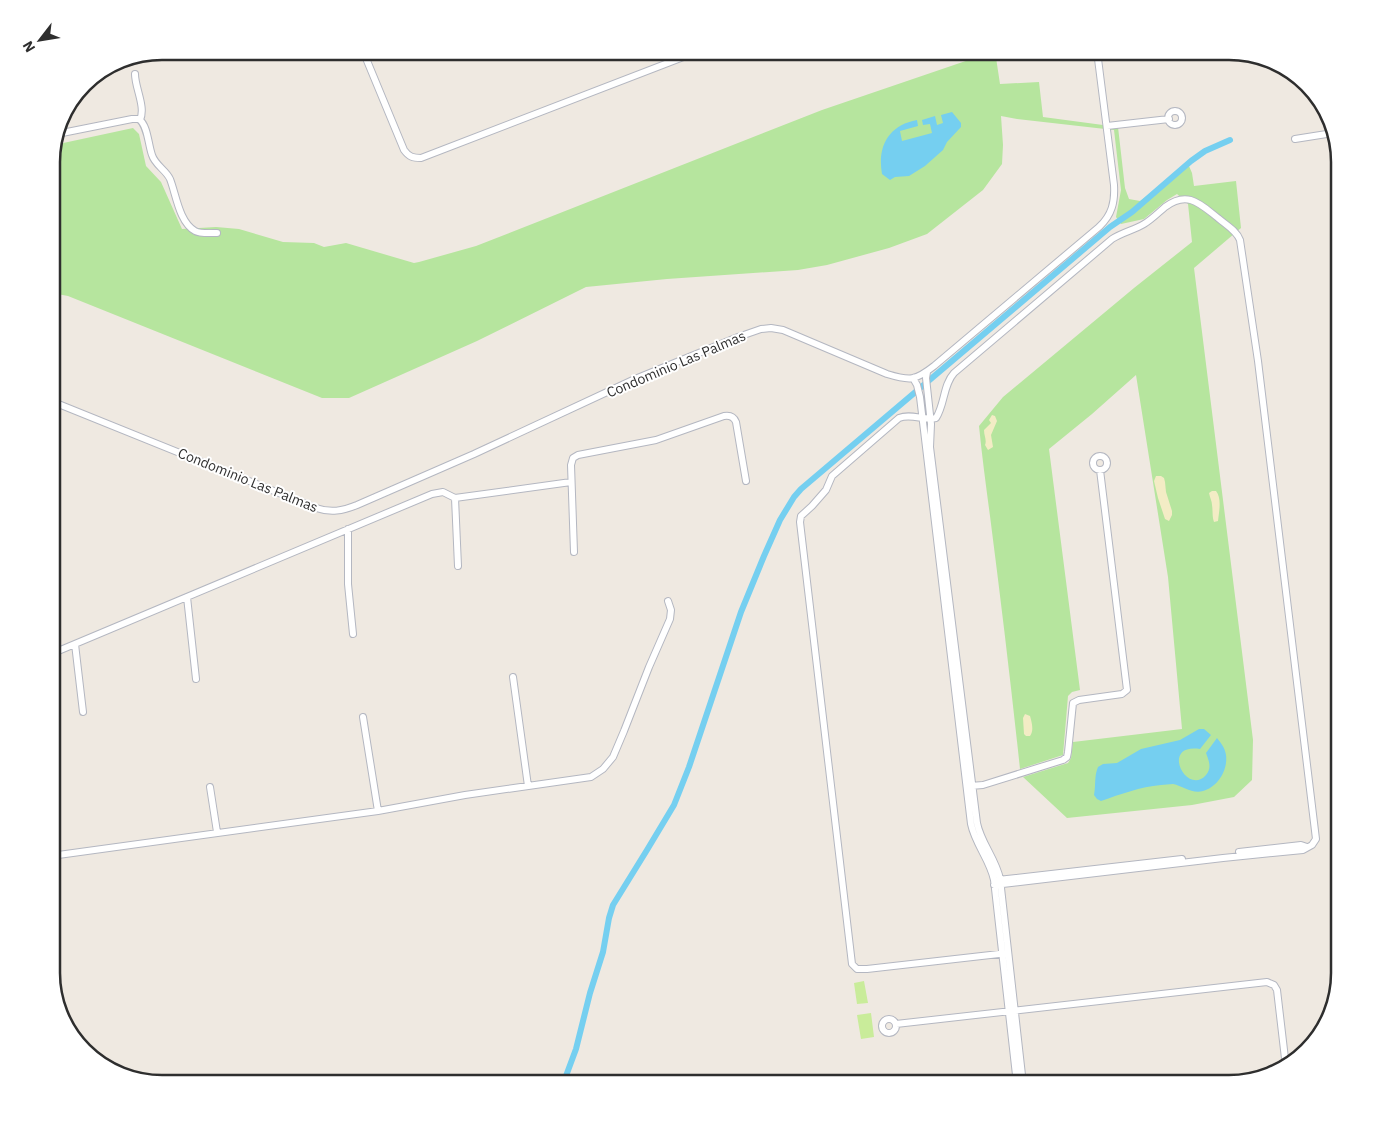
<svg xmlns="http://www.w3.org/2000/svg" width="1391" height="1135" viewBox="0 0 1391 1135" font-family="'IBM Plex Sans',sans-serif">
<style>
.green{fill:#b6e59e}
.sand{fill:#f3ecc5}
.pitch{fill:#c9ec9a}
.water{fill:#75cff0}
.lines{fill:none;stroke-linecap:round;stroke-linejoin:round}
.canal{stroke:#75cff0;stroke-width:6}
.minor-casing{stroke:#b4b7c1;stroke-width:8}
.minor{stroke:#fff;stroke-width:6}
.labels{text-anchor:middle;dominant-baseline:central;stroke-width:4;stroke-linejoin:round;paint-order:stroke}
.street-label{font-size:14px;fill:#2e2e2e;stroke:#fff}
.rim{fill:none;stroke:#2e2e2e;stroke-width:2.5}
</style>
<rect width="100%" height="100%" fill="#efe9e1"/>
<path class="green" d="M995,51L1000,84L1039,82L1043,117L1118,127L1125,188L1129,199L1140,201L1189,166L1192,173L1194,186L1236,181L1241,228L1194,268L1253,740L1252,780L1234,797L1192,805L1067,818L1023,777L1068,763L1071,758L1073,742L1182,729L1168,577L1136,375L1092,414L1049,449L1080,690L1072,692L1068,696L1063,755L1020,769C1011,685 1001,601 990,516C986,486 982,456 979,426L1003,397L1134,288L1192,242L1188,204L1177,194L1167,200L1144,219L1121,224L1116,217L1121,190L1114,130L1017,119L1001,116L1003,145L1002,164L983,190L927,234L889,248L827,265L798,270L667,279L586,287L477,341L349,398H322L68,296L52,293V154L54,145L133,128L139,134L146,166L161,182L182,229L216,227L239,229L283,242L314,243L324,247L346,243L414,263L419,262L476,246L822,110Z"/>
<path class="sand" d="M992,415L995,416L997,421L991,435L993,447L988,450L985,445C987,440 984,436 984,430L991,423L989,420Z
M1156,476H1161L1164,478L1165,482L1166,492L1172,511V515L1169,521L1165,519L1158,498L1154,481Z
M1212,491H1216C1222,498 1219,512 1218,521L1214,522C1212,517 1213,511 1212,505C1212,501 1210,498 1209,493Z
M1025,714L1030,716C1032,723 1034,731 1030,736H1026L1024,734L1023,718Z"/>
<path class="pitch" d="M864,981L868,1003L857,1004L854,983Z
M871,1013L874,1037L861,1039L857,1015Z"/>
<path class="water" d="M952,112L961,123V127L947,142L943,150L925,166L909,176L895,177L890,180L882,174C877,146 889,125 917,120L918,126L900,131L902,141L932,133L930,124L923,125L922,120L935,116L937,125L943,123L941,115Z
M1199,729H1204L1211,735L1200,749C1159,743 1187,797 1206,775C1212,768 1209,761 1206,753L1217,738C1221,743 1225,748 1226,755C1228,770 1218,787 1203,791C1192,794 1183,786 1173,784C1169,784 1165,785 1161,785C1140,787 1121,794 1101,801L1097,799L1094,795C1096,785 1094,776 1098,767L1103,764L1117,763L1141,749L1180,740Z"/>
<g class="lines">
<path class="canal" d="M563,1084L576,1049L590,993L603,952L609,918L613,905L647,850L674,805L689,767L741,612L764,556L780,520L794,497L801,489L1110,227L1132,212L1191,161L1205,151L1230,140"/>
<defs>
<path id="minor" d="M363,51L404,150C409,157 413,158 421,158L699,51
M135,74C135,88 146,107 140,120
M1168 118a7 7 0 1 1 14 0a7 7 0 1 1-14 0Z
M1107,126L1169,119
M57,134L132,119H139C148,126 148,144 152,155C155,165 166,170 170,179C176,194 179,222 195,231C200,234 211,233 217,233
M1295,139L1333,133
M1338,153L1336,160L1340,190
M1340,330L1338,318L1340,310
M927,372L926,378L931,424L930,447L977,823C981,843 996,859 1000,879L1023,1084
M913,378L917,385L920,397L971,824C975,844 990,860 994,880L1017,1084
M51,401L316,508C331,513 342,511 357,505L474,454L635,379L738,337L761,329L771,328L783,330L887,374C910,381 915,381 934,366L1099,227C1112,215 1115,202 1114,185L1097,51
M1093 463a7 7 0 1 1 14 0a7 7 0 1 1-14 0Z
M455,498L458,566
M348,529V584L353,634
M574,552L571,465L573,458L578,455L656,440L724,416C730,415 734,417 736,422L746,481
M187,597L196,679
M75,644L83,712
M51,654L432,494L443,492L455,498L571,482
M513,677L528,786
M363,717L378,811
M970,786L983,785L1063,760L1067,757L1068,752L1073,703L1079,700L1122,694L1127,690L1100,470
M210,787L217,832
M1239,852L1301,845L1307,847
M51,856L378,811L465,795L591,777L603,769L613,757L624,731L649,667L670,619L671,610L668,601
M998,880L1182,859
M994,885L1223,858L1303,850L1312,845L1316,839L1258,361L1240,240C1236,230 1226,225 1218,218C1200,204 1188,190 1165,207C1158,213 1151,220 1144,224C1134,230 1123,232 1112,239L954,373C943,385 945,404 936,418C924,421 911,413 899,418L832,476L826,490L812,506L801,516L800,522L852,964L857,969H867L1008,953
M882 1026a7 7 0 1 1 14 0a7 7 0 1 1-14 0Z
M896,1024L1267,982L1274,985L1277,990L1286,1067"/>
</defs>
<use href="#minor" class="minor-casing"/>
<use href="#minor" class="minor"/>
</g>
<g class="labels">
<g class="street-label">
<text transform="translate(676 364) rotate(-23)">Condominio Las Palmas</text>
<text transform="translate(248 480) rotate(22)">Condominio Las Palmas</text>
</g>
</g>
<path d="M0 0H1391V1135H0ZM162 60H1229A102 102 0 0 1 1331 162V973A102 102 0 0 1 1229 1075H162A102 102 0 0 1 60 973V162A102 102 0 0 1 162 60Z" fill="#fff" fill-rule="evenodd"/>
<path class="rim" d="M162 60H1229A102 102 0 0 1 1331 162V973A102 102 0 0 1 1229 1075H162A102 102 0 0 1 60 973V162A102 102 0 0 1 162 60Z"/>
<g transform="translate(40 40) rotate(239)" stroke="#ffffff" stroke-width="4" paint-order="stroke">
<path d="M0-4L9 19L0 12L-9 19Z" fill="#2e2e2e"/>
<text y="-8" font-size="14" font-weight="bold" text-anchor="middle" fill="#2e2e2e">N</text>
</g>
</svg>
